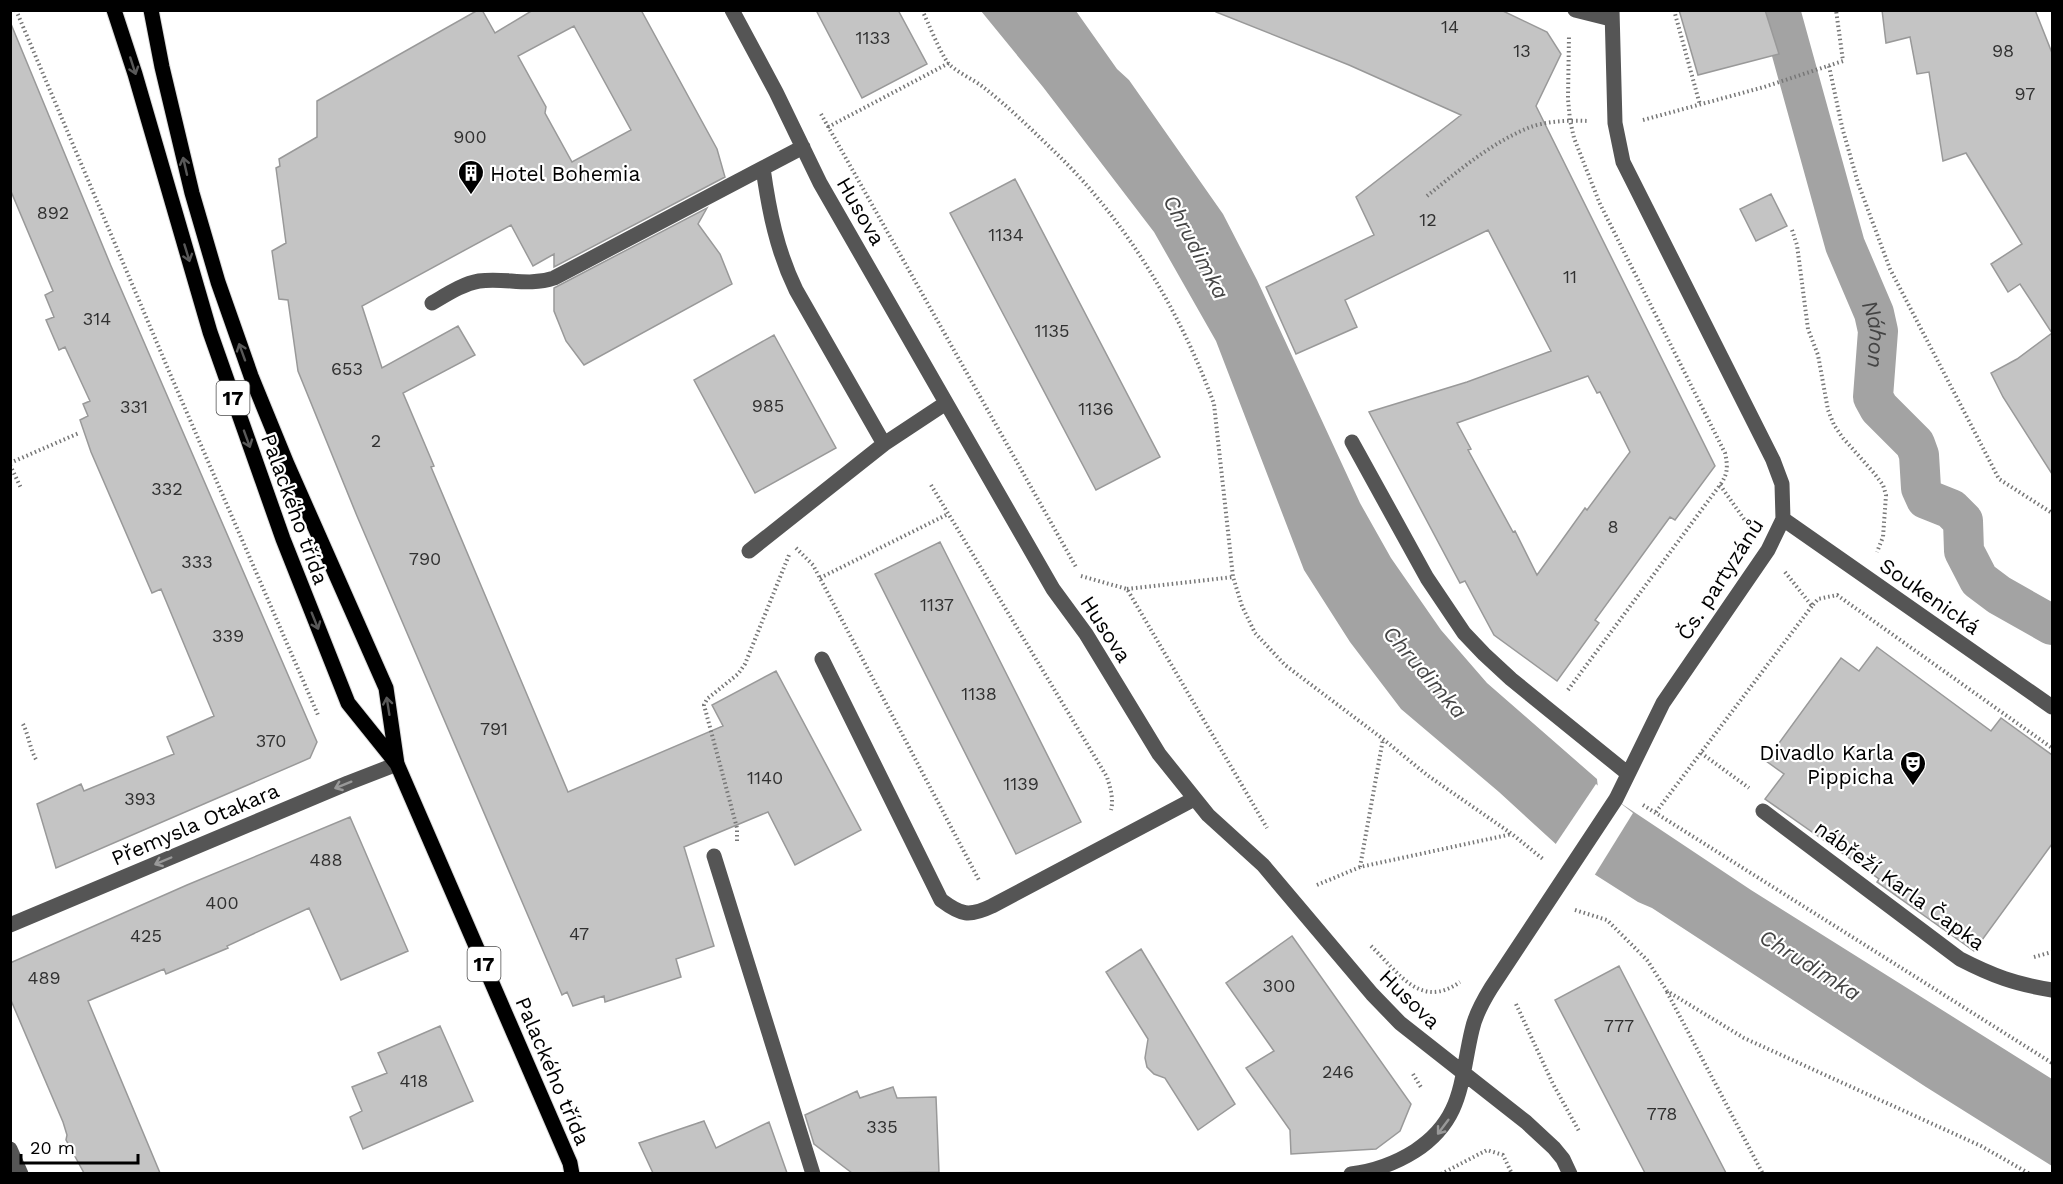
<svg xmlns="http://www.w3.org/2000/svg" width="2063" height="1184" viewBox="0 0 2063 1184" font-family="'Work Sans',sans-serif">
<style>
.water{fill:#a3a3a3}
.pier{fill:#fff}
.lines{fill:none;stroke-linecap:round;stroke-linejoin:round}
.canal{stroke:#a3a3a3;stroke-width:40}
.building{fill:#c4c4c4;stroke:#999;stroke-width:1.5;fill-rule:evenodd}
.major-casing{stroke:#dbdbdb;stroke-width:17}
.path{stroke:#777;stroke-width:4;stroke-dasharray:1.5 3;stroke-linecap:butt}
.minor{stroke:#555;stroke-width:15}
.major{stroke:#000;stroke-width:15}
.oneway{stroke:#595959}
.oneway2{stroke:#999}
.labels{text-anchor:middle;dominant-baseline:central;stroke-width:4.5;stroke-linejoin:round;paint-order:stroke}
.number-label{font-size:18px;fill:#313131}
.shield{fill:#fff;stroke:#4c4c4c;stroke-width:1.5}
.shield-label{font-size:20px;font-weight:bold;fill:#000}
.poi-label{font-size:21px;fill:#000;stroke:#fff;text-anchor:start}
.street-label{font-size:21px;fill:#000;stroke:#fff}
.water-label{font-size:22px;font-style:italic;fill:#444;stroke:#fff}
</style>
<rect width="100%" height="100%" fill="#fff"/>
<path class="water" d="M981,11H1076L1117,69L1129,80L1223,214L1257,280L1360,503L1391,558L1441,630L1487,683L1597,779L1598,788L1751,890L2052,1079V1166L1926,1087L1652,908L1638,902L1594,874L1558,846L1499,792L1401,709L1350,642L1304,570L1216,341L1154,232L1043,87Z"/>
<path class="pier" d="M1596,784L1633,813L1594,876L1555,845Z"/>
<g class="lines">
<path class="canal" id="s1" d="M1780,10L1845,245L1874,313L1878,331L1873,397L1879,408L1915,444L1919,455L1921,488L1926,499L1951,509L1963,521L1964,551L1979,580L1999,595L2052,625"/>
</g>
<path class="building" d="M478,10H482L495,33L533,10H641L717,149L725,177L554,267V254L533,266L511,225L362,306L382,368L458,326L475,355L403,393L434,466L431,467L568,792L723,726L712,705L776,671L861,830L795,865L768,812L684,847L714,946L676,959L681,977L605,1002L604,996L573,1006L567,992L562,995L357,516L298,371L288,300L279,299L272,251L286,243L276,168L280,166L279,159L317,137V101ZM574,26L631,130L572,162L545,113L546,107L518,56Z
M816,10H898L927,64L862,98Z
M1216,10H1501L1547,32L1561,54L1536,106L1715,466L1675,520L1670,517L1595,620L1599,623L1557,681L1494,635L1465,581L1460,583L1369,412L1467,382L1551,351L1488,230L1345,300L1357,327L1296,354L1266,287L1374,235L1356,197L1461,115L1349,65L1216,12ZM1588,376L1597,393L1600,392L1630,452L1587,510L1585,508L1537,575L1515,531L1513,532L1468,450L1471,449L1457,423Z
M1679,10H1765L1779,54L1698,75Z
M1882,10H2035L2052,53V474L2003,397L1991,373L2017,359L2052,333L2020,284L2008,292L1991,264L2022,244L1966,153L1943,161L1929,72L1917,74L1910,37L1886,43Z
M11,24L111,266L317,742L310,758L56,868L37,804L81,784L84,791L174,754L167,737L214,716L161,589L152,593L91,452L80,420L88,416L83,404L90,401L65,347L59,350L46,320L54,317L45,295L53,291L10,189Z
M1015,179L1160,457L1096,490L950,213Z
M1771,194L1787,226L1756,241L1740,209Z
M707,208L698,224L720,254L732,284L584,365L566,341L554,311V288Z
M774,335L836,448L755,493L694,380Z
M940,542L1081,822L1016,854L875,574Z
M1877,647L1991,731L2001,718L2052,755V844L1974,951L1877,882L1879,879L1765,799L1784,774L1766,761L1841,658L1859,671Z
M350,817L408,951L341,980L309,908L227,946L228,948L166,974L164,969L88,1001L160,1173H84L66,1140L67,1135L63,1122L10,998V963L187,885Z
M1292,936L1411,1104L1400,1131L1376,1149L1291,1154L1290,1130L1246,1068L1274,1051L1226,983Z
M1141,949L1235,1104L1198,1130L1165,1078L1154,1074L1147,1067L1145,1058L1148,1039L1106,972Z
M1619,966L1671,1067L1726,1173H1645L1555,1000Z
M440,1026L473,1101L363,1149L350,1117L362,1111L352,1087L387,1073L378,1053Z
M893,1087L897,1098L936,1097L939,1172L852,1173L814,1144L805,1115L857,1091L860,1098Z
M704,1121L716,1148L769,1122L787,1173H653L639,1143Z"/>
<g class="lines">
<defs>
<path id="major" d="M114,10L135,74L210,332L283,539L348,703L397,764
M151,10L162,67L192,193L218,282L251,376L287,464L386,688L397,764L570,1163L572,1174"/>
</defs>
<use href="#major" class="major-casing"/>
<path class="path" d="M16,10L171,376L318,715
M922,10C928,22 941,55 949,64C958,73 973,79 983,87C1008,106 1034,132 1057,154C1127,222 1181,313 1214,404L1233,577L1242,606L1255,633L1285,665L1383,739L1427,775L1512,834L1543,859
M1674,10L1700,105
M1829,66L1842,127L1858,183L1890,269L1999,479L2052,513
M821,114L1076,567
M1643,120L1764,87L1843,61L1836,10
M828,127L949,63
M1427,196C1457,172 1491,143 1528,128C1545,121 1569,120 1588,121
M1792,230L1797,245L1808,329L1818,355L1828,410L1834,425L1843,438L1874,473L1883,485L1886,495L1883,537L1877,552
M10,463L79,433
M10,465L21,488
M931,485L1107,777C1110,787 1114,799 1111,810
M1720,485L1749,526
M796,548L813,565L980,882
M1785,572L1812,606L1818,599L1837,595L2052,748
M1081,576L1127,589L1267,828
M820,578L948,514
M1127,589L1233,577
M1568,690L1720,485C1728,474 1728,466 1725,453L1600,204L1574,138L1570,120L1568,99L1569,35
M23,724C29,736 30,750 37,761
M1701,753L1749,788
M1643,805L2052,1063
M1656,812L1812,606
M737,841V828L704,705L707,699L738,674L745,664L789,555
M1360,867L1383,739
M1317,885L1360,867L1512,834
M1575,910L1607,920L1647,960L1667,991L1744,1038L1981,1146L2030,1174
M1371,946C1399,973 1420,1010 1460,982
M2034,957L2052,952
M1667,992L1763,1174
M1516,1004L1553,1084L1579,1131
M1413,1074L1422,1089
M1441,1174L1487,1150L1503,1155L1512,1174"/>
<path class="minor" d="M732,10L776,92L820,183L1053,589L1086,634L1159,754L1208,815L1263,865L1372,994L1400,1023L1526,1122L1554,1148L1563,1159L1570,1174
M1575,10L1611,19
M763,168L803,147
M432,303C446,295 462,284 479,281C505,277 528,287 554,278L763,168C769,211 777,251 796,290L884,444
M1352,442L1427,578L1464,633L1484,654L1511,679L1627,773
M1783,519L2052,707
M749,551L884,444L946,403
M822,659L941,900C961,915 969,917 992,906L1194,799
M1763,811L1960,959C1993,976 2015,984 2052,990
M714,856L813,1174
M10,925L348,783L397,764
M10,1149L21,1174
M1351,1174C1374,1171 1396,1163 1415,1151C1464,1119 1460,1080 1472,1030C1475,1015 1483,1001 1491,988L1616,799L1663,703L1768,550L1783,519L1782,484L1773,460L1623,162L1615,123L1612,10"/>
<use href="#major" class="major"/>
</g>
<defs><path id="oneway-shaft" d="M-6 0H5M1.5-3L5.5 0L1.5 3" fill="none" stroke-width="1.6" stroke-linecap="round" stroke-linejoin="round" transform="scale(1.5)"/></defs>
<g class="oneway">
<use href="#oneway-shaft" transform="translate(133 66) rotate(72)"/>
<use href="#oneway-shaft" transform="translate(185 166) rotate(-103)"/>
<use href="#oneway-shaft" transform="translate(187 253) rotate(73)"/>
<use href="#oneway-shaft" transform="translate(242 352) rotate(-110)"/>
<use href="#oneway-shaft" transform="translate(247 439) rotate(70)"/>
<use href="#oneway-shaft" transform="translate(315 621) rotate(68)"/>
<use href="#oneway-shaft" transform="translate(388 706) rotate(-99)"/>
</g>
<g class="oneway2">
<use href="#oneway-shaft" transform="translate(343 785) rotate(158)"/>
<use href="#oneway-shaft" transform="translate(163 861) rotate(157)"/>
<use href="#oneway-shaft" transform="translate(1443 1127) rotate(127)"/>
</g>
<defs>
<symbol id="building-pin" viewBox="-11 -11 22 30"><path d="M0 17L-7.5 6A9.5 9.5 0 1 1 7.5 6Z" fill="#000" stroke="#fff"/><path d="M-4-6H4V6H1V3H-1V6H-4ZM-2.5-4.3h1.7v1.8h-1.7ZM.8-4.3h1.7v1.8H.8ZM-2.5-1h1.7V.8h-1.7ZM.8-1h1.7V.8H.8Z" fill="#fff"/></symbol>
<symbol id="theatre-pin" viewBox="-11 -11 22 30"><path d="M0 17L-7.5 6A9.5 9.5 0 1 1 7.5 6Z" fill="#000" stroke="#fff"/><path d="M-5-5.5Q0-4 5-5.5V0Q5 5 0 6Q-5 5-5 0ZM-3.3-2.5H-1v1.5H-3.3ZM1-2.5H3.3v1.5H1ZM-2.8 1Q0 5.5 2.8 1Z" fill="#fff"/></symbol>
</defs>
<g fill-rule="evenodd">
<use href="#building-pin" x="456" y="158" width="30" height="40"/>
<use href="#theatre-pin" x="1898" y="749" width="30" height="40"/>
</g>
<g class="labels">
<g class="number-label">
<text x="1450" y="26">14</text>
<text x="873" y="37">1133</text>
<text x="1522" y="50">13</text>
<text x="2003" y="50">98</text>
<text x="2025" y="93">97</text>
<text x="470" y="136">900</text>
<text x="53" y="212">892</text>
<text x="1428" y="219">12</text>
<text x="1006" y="234">1134</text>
<text x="1570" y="276">11</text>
<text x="97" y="318">314</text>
<text x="1052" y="330">1135</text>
<text x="347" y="368">653</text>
<text x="768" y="405">985</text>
<text x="134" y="406">331</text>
<text x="1096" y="408">1136</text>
<text x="376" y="440">2</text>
<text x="167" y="488">332</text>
<text x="1613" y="526">8</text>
<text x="425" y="558">790</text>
<text x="197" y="561">333</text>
<text x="937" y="604">1137</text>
<text x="228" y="635">339</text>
<text x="979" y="693">1138</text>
<text x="494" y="728">791</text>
<text x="271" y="740">370</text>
<text x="765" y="777">1140</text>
<text x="1021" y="783">1139</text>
<text x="140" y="798">393</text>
<text x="326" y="859">488</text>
<text x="222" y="902">400</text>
<text x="579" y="933">47</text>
<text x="146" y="935">425</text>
<text x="44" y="977">489</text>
<text x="1279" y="985">300</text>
<text x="1619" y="1025">777</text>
<text x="1338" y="1071">246</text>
<text x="414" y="1080">418</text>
<text x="1662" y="1113">778</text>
<text x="882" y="1126">335</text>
</g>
<g class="shield">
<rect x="216.5" y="381" width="33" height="34" rx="4.5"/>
<rect x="467.5" y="947" width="33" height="34" rx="4.5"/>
</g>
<g class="shield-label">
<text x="233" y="398">17</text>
<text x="484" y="964">17</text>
</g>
<g class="poi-label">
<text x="490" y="173">Hotel Bohemia</text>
<text x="1894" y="752" text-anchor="end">Divadlo Karla<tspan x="1894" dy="24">Pippicha</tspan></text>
</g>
<g class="street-label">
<text transform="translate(861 211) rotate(60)">Husova</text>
<text transform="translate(295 509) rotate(70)">Palackého třída</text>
<text transform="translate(1720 579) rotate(-57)">Čs. partyzánů</text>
<text transform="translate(1930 596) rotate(35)">Soukenická</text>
<text transform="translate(1106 629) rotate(57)">Husova</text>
<text transform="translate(195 824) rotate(-23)">Přemysla Otakara</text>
<text transform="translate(1900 885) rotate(36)">nábřeží Karla Čapka</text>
<text transform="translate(1410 999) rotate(44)">Husova</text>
<text transform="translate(553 1071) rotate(67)">Palackého třída</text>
</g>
<g class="water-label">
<text transform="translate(1196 247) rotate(62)">Chrudimka</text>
<text stroke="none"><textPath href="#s1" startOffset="339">Náhon</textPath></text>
<text transform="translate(1425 672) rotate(49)">Chrudimka</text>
<text transform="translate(1810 965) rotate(32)">Chrudimka</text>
</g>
</g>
<rect width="2063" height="1184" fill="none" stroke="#000000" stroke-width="24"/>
<path d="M21 1154v9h117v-9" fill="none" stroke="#000000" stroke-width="3"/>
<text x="30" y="1154" font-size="18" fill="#000000" stroke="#ffffff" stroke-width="4.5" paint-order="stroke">20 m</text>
</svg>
